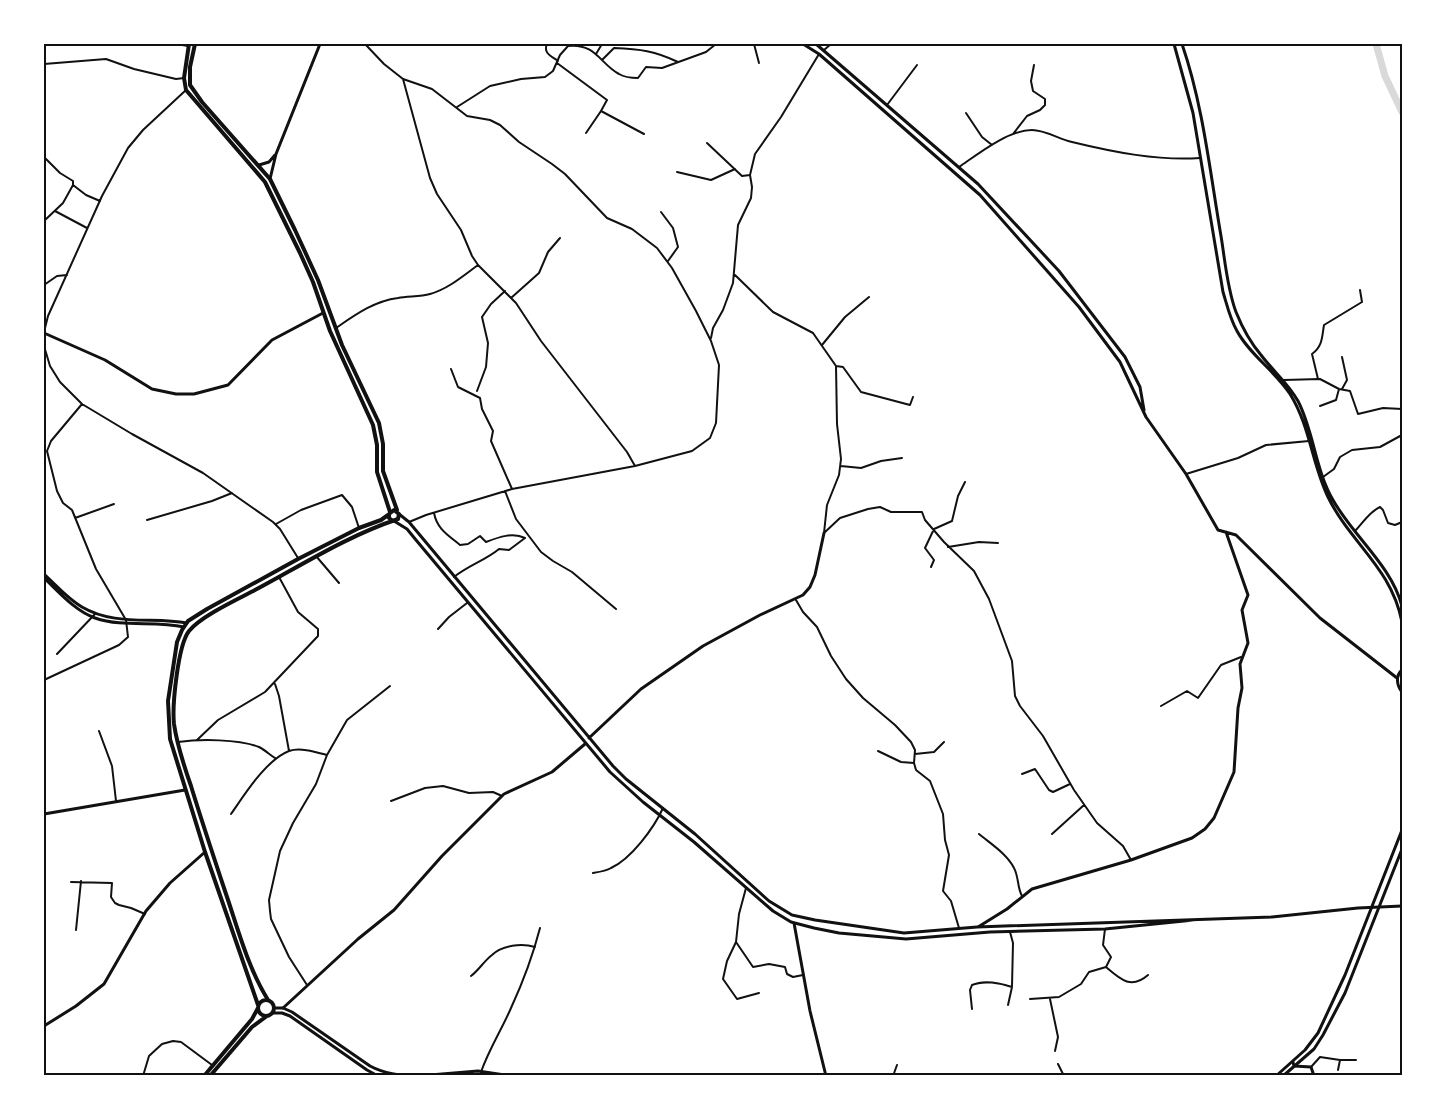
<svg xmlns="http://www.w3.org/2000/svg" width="1446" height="1119" viewBox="0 0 1446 1119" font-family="'Space Grotesk',sans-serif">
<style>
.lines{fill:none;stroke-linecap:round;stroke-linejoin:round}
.river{stroke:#d9d9d9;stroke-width:7}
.minor{stroke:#111;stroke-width:2}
.tertiary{stroke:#111;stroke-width:3}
.primary{stroke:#111;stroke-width:3}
.trunk{stroke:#111;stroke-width:4}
.neatline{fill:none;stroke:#111;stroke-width:2}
</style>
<rect width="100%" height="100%" fill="#fff"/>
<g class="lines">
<path class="river" d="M1376,44L1385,76L1402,112"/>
<path class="minor" d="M176,44L188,46
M365,44L384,64L403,79L432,89L467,116L490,120L500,125L519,142L552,164L565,174L607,218L632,229L657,248L672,268L696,311L711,341L719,365L716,423L710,438L692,451L635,466L512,489L426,515L409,522
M547,44C543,53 551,56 558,61
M754,44L759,63
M824,50L831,44
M596,54L602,44
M603,59L614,48C640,49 655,51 678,62
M557,63L607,100L601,111L586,133
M44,64L106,59L134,69L176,79L184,78
M403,79L430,178L437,194L461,230L472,256L478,265L516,303L541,341L627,452L635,466
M887,105L917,65
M457,107L490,86L521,79L545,77L553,71L560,55L568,46C596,43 600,64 619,74C624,77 632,78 638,78L646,67L662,68L706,52L716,44
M601,111L644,134
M966,113L982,137L992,145
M1013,134L1027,116L1040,110L1045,105V99L1033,91L1031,81L1034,65
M707,143L742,176L750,175
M44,157L60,173L73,181V185L86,195L100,201
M959,167C978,154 1008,130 1032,130C1045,130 1059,139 1072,142C1113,152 1158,161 1200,158
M677,172L711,180L735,169
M55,211L87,228
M661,212L673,228L678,247L668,261
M44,221L63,203L73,185
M735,275L773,312L813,333L836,366L837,424L841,459L839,475L827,505L824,533
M44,285L57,276L67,275
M511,298L539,273L548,252L560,238
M336,328C355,315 374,301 398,298C408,296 420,297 430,294C448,289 463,276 478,265
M44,332L48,316L102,196L128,148L143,130L186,90
M711,338L713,328L723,310L733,283L738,225L751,198L752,187L750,175L755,154L781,117L819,54
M822,345L845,317L869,297
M44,346L50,366L60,382L82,404L132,434L203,473L273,522L280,529L298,558
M1342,357L1347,380L1342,389
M836,366L843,367L861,392L910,405L913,397
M451,369L458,387L480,398L482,409L493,431L491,441L512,489
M1318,379L1312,354C1323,346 1322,336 1324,325L1362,302L1360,290
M1284,380L1320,379L1339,389L1350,391L1358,414L1383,408L1402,409
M477,391L486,367L488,343L482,317L491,304L505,291
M1320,406L1336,400L1339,389
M841,466L861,468L881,461L902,458
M1186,474L1238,458L1266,445L1309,441
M1323,477L1334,469L1340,457L1352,450L1380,447L1402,435
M505,491L516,519L541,552L553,561L572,572L616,609
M434,513C437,529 448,535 460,545L468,544L480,536L486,542C499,537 513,532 525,538
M75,518L114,504
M147,520L212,501L232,493
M276,524L301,510L342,495L352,507L359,528
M1355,531C1363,523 1369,512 1380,507L1383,510L1388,523L1395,525L1402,522
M824,533L840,518L868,509L880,507L891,512H922L925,520L944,542L974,571L989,599L1012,661L1015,696L1020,706L1043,736L1074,790L1097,823L1123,846L1131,860
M948,547L979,542L998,543
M316,556L339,583
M931,567L934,560L925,548L934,529L952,521L958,496L965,482
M454,577C469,565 486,560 499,549L509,550L525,538
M796,600L803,612L817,627L831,656L846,679L863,698L895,725L911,742L915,750L914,763L916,770L930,781L943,814L945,840L949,855L943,891L951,901L959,928
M438,629L449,617L467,603
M57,654L95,614
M44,680L119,645L128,637L126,620L96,569L72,510L63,503L57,491L47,451L51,441L82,404
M275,684L279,696L289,751
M1161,706L1187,691L1198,698L1221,665L1241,657
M99,731L112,766L116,801
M197,740L218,720L265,692L318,636V629L298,612L279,577
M178,742C200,739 239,739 259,747C265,750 270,755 275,758
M878,751L901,762L914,763
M915,754L934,752L944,742
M1022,774L1035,769L1049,790L1053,792L1070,784
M391,801L425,788L443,786L469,793L493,792L502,796
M231,814C245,794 266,760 289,751C300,747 316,752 327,755
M979,834C991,844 1007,854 1014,868C1019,877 1017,887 1022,896
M1052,834L1084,805
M593,873C599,872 606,871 611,868C631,859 654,828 663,808
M71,882L112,883L111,897L115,903L119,905L131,908L145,914
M746,888L739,914L736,942L727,961L723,979L737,999L759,993
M76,930L81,881
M1010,932L1013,943L1012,986
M736,942L753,967L769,964L785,967L787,974L793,977L803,975
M1106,967C1120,979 1131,990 1148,975
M471,976C479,970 484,961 492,955C502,945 522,943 535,947
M307,985L289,957L271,919L270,911L269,900L280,851L293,823L316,784L327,755L347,720L390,686
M1030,999L1059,997L1081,984L1089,972L1106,967L1111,957L1103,945L1105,929
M1050,999L1058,1037L1055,1051
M972,1009L970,990L972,985C983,980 1000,983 1012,987L1008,1005
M1058,1064L1064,1076
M1311,1067L1320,1057L1340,1060H1356
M1338,1070L1340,1060
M481,1072C489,1049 502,1029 511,1008C523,982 533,955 540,928
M143,1076L149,1056L162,1044L173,1041L181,1042L212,1065
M893,1076L897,1065"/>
<path class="tertiary" d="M803,44L819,54L980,195L1079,307L1120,362L1146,417L1186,474L1218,530L1236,535L1320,618L1397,678
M816,44L978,184L1059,271L1125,357L1140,387L1144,410
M259,165L269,162L275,155
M270,179L276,154L320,44
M44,333L105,360L152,389L176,394H194L228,385L272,340L323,313
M399,514L409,522L613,766L626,779L695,834L769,901L792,915L815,920L904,933L977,927L1272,917L1358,908L1402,906
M394,521L407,529L416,540L610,772L643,802L694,842L773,911L791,922L814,928L839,933L906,939L990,932L1105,929L1194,920
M44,574C56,585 68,599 82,607C114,626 152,617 187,623
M44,578C59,592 75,611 95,618C124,628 155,620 184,627
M589,738L641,689L703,646L760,615L803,595L810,587L815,575L824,533
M44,814L185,790
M794,923L810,1011L826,1076
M978,927L1007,909L1032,889L1131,860L1192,838L1205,829L1214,818L1234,772L1238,708L1242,688L1240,664L1248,643L1242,610L1248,595L1226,532
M283,1008L358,939L394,910L442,856L504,794L552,772L585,744
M44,1026L76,1006L104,984L146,911L170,883L205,852
M1293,1062L1294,1066L1311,1067L1314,1076"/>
<path class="primary" d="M1174,44L1193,113L1223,292C1227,305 1230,319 1237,331C1250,355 1275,371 1290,394C1310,426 1312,464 1328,497C1351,544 1391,567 1402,622
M1182,44C1203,105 1210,172 1221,236C1225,260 1227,288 1236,312C1242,327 1250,342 1261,355C1273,371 1288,383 1298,401C1314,432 1315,469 1333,500C1353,536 1391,565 1402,606
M1402,670C1395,676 1397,686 1402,692
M1402,692V698
M274,1008H283L292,1012L370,1066C385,1074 399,1075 416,1076
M272,1013H282L290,1016L367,1070L378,1076
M418,1076L478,1071L512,1076
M1276,1076L1305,1050L1318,1033L1345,975L1402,830
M1283,1076L1314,1049L1323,1035L1345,993L1402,849"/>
<path class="trunk" d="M189,44L184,78L186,90L265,182L300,253L313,282L330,331L373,425L377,445V472L390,512
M195,44L190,67V85L202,102L270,179L295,230L318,280L342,345L379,423L383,444V471L397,510
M268,1000C248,968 238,929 226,894C214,858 202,822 191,786C184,766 177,745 174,724C172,705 178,645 189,631C201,616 238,599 255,590C302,565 347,536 398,519L399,514L394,510L389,514V518L393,521
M258 1008a8 8 0 1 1 16 0a8 8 0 1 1-16 0Z
M258,1005L205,852L170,739L168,701L177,642L182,630L188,621L207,609L298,559L359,528L381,520L388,515
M204,1076L252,1019L258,1008
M210,1076L252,1027L267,1016"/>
</g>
<rect width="1446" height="1119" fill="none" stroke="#ffffff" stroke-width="90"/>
<rect x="45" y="45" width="1356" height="1029" class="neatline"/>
</svg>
